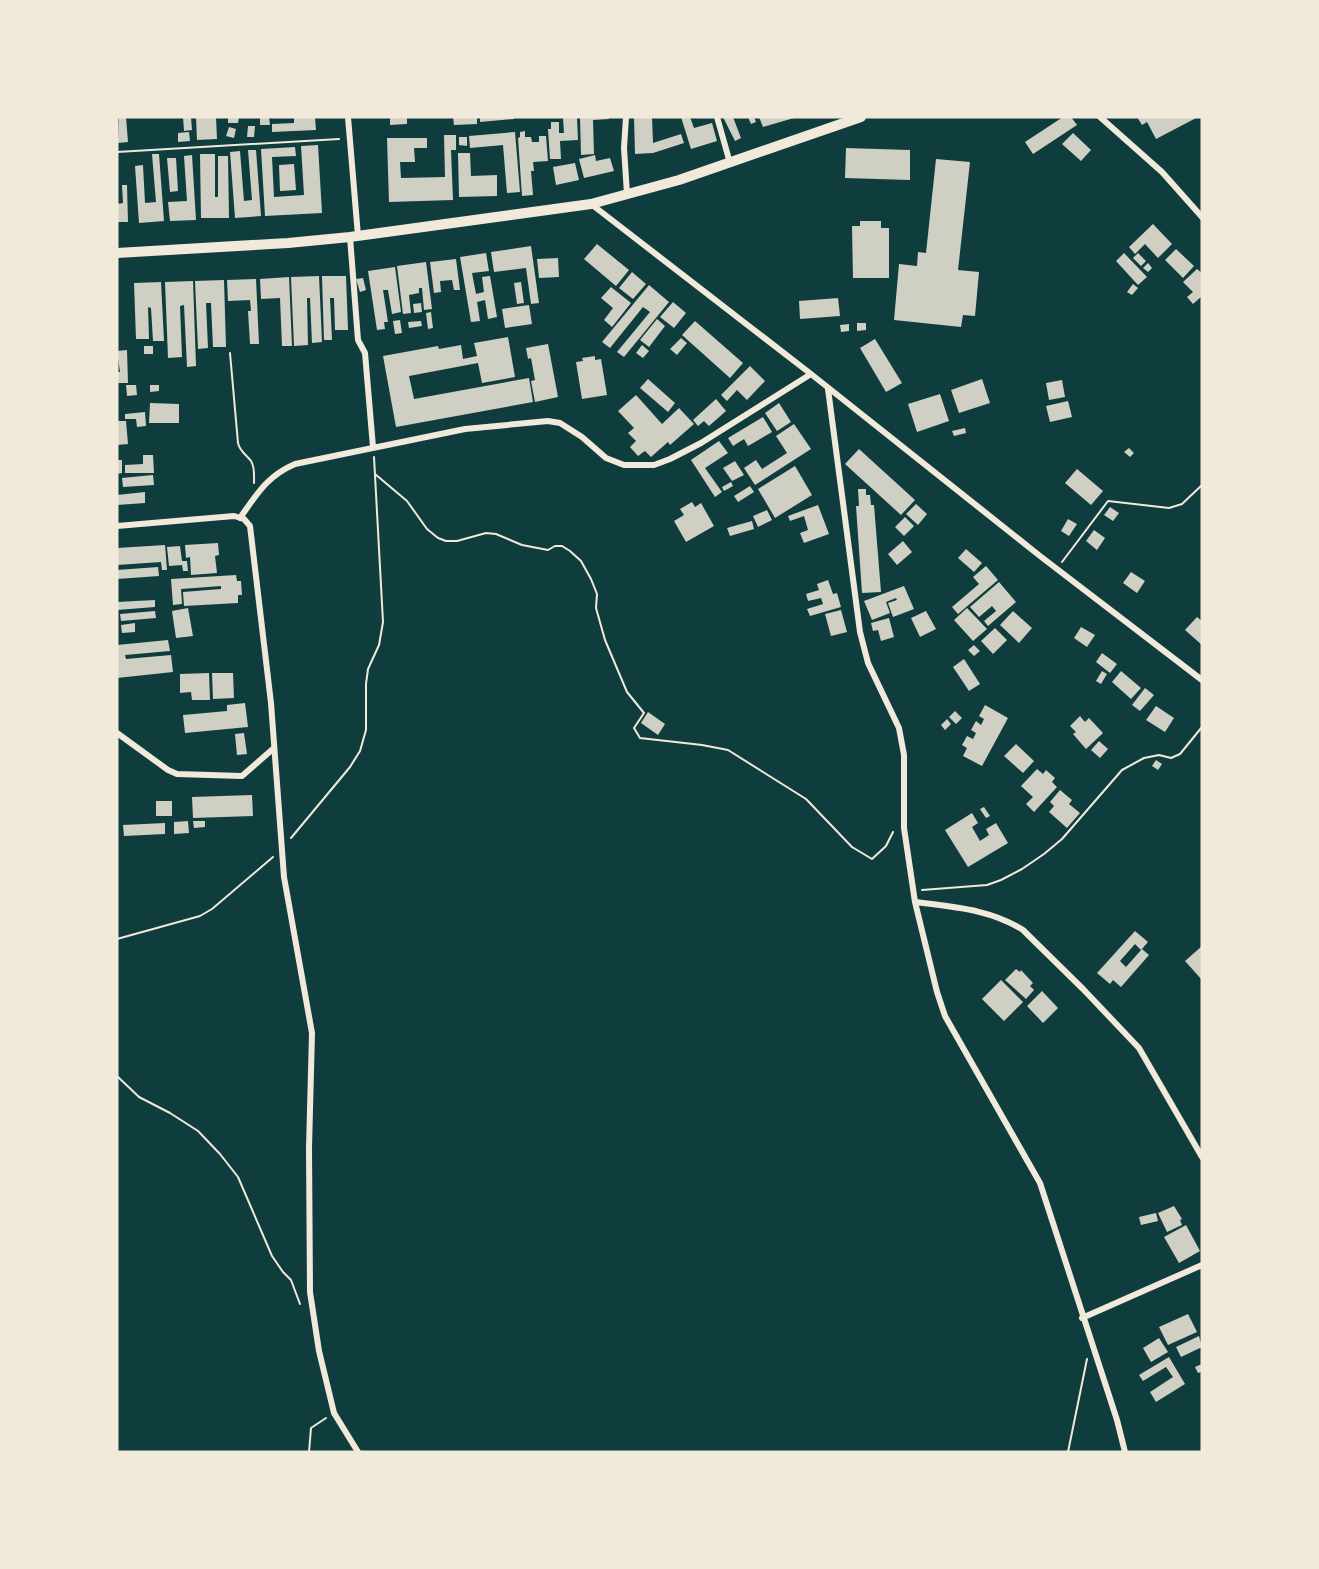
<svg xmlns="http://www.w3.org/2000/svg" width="1319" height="1569" viewBox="0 0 1319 1569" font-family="Inter,sans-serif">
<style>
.building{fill:#cfcfc3}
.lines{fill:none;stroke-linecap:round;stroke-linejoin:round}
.path{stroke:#f1e9da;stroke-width:2}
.minor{stroke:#f1e9da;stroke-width:6}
.tertiary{stroke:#f1e9da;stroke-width:10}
</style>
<rect width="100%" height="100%" fill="#0f3d3e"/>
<path class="building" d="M119,117H126L128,142L118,143Z
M183,117H191L192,130L184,131Z
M196,117H216L217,139L197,140Z
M228,117H239L238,123H228Z
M260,117H269L270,125H260Z
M294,117H315L316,130L272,132V124L294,123Z
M390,117H407V124L390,125Z
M453,117H477V124L454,125Z
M480,117H514V119L480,122Z
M580,117H608L609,119L593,120L594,154L581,155Z
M634,117H652L653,143L681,134L684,143L653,153L635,154Z
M681,117H690L694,128L712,123L717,141L691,149Z
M723,117H733L741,138L735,141Z
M748,117H754L756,122L751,124Z
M759,117H794V118L763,127Z
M1063,117H1071L1077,125L1033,154L1025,142Z
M1137,117H1198L1156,139L1147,122L1142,125Z
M563,118H577L578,140L560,141L561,159H550L548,129H551V122H559V133H564Z
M248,126H255L254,137H247Z
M229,127L236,129L234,138L226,136Z
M525,131V137H531L532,142H539V136H546L548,161L533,162L534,171H531L533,195L522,196L518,138L520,137V132Z
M189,132L190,141L178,142V133Z
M515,132L520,192L507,193L503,145L470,148L469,136Z
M1073,133L1091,150L1081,161L1062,144Z
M444,135H456V150H451L453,200L389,202L387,138H427V148H414L415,162H400L401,178L445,177Z
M459,137H467V146L459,145Z
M318,145L322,213L265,216L261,149L295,147L296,156L272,157L274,197L304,195L301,146Z
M846,148L910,150V180L845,178Z
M248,150H256L261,216L235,218L230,152L240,151L244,201L252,200Z
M458,153H470L471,176L497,175V196L459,197Z
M152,154H159L164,221L139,223L135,166L143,165L145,203L156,202Z
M200,154H215V197H218V156H228L229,218H201Z
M192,155L196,220L170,221L168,202L187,201L184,156Z
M595,155L596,161L610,158L614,171L584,178L579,159Z
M167,158H176L178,191L170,192Z
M936,159L970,162L958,270L979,272L975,316L963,315L961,327L894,320L899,264L917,266L918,252L926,253Z
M575,163L579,180L556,185L553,167Z
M294,164L296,190L280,191L279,165Z
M122,185H127L128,222H117V204L123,203Z
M860,221H881V228H889V278H853L852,226H860Z
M1153,224L1172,244L1158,258L1145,244L1135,254L1129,247Z
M597,244L629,270L616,286L584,259Z
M531,246L539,303L531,304L526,268L494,272L491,252Z
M1176,249L1194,266L1183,278L1165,260Z
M486,253L489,271L472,273L476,294L484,292L482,277L490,276L497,317L488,319L485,300L477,302L480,321L471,322L460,257Z
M1124,253L1147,277L1138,285L1116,261Z
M1138,253L1146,261L1141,266L1133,258Z
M558,258L559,277L539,278L537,259Z
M456,259L460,290H454L452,280L440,281L441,292L434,293L430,262Z
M426,262L432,309L424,310L422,288H419V293L409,295L411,313L403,314L397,266Z
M1148,263L1152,268L1148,272L1143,268Z
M395,267L401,312L392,314L388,290H383L388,322H384L385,329L377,330L368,271Z
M1197,269L1202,273V296L1193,304L1187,297L1193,292L1183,282Z
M632,272L646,284L633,299L619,288Z
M319,276L322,342L312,343L310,298H307L308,345L294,346L291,277Z
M322,276H346L348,330H335L334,298H330L332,340H324Z
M289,277L292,346H282L280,298L261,299L260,279Z
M363,278L366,290L360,292L356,279Z
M256,279L259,344H250L248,311H251L250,300L228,301L227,280Z
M224,280L226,347H213L211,303H206L208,348L198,349L195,281Z
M193,281L196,366L187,367L184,305L180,306L182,357L168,358L165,282Z
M161,282L164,341H153L151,308L148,307L149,339H136L134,283Z
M521,282L524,303L517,304L514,283Z
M1133,284L1138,288L1132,295L1127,292Z
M649,285L669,302L624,357L617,352L650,312L643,307L610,348L602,342Z
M611,287L631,303L612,327L604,320L613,308L601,298Z
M838,298L840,316L800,319L799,301Z
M673,302L686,313L674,328L660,317Z
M421,303L422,312L414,313L413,304Z
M529,305L532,324L505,328L502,309Z
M431,312L433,328L428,329L426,313Z
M657,319L665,326L649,347L640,340Z
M400,320L402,333L395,334L393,321Z
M421,321L422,326L409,328L408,322Z
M695,321L743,363L730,378L682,335Z
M857,323H866V330L857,331Z
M849,324V331L841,332L840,325Z
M508,337L515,377L482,383L478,363L409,376L414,399L529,378L533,402L396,427L383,356L438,346L439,349L461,345L463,359L477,356L474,343Z
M681,338L687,343L677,355L670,349Z
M875,339L902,383L886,392L860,348Z
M548,344L558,397L535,402L531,381L535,380L531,358L528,359L526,348Z
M642,345L649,351L643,358L636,353Z
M144,346H153V354H144Z
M127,350L128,383H117V372H120L117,351Z
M595,356V360L601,359L607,395L582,399L576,362L583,361L582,358Z
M750,366L765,381L747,400L737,390L727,401L721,395Z
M648,379L675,403L668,412L640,388Z
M982,379L990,403L959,413L951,390Z
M1062,380L1065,397L1049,400L1046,383Z
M126,385H136L137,395L127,396Z
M150,385H159V391L150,392Z
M940,394L949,421L917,432L908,404Z
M636,395L662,424L679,408L694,424L670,445L668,442L651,457L645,451L638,456L630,447L636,441L628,433L634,428L618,411Z
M716,399L726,411L709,426L704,421L698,426L693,420Z
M1068,401L1072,417L1050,422L1046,406Z
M150,403L179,404V423H149Z
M779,403L791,422L777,431L765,413Z
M145,412L146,426L137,427L136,419H125V414Z
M763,417L772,432L748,446L744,439L733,446L728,438Z
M117,421H126L128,444L117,445Z
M794,424L811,449L755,485L744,468L756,460L762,469L787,453L776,436Z
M965,428L966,433L954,436L952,431Z
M719,441L728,453L705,468L722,492L715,497L691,460Z
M1129,448L1134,453L1130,457L1124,452Z
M859,449L915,500L901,515L845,464Z
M143,455H153L154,473H125V465L143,464Z
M117,460H122V473L117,474Z
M735,461L744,475L732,481L723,468Z
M795,466L812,495L775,518L758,489Z
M1077,469L1103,491L1091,505L1065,483Z
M153,475L154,485L123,487L122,478Z
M731,482L733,486L724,491L722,487Z
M750,486L754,492L738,502L734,496Z
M858,489H866V495H870L871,505H874L881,592L862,593L856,506H859Z
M145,492V503L117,505V495Z
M692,502L695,507L701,503L714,526L686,542L674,521L684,515L680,509Z
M916,504L927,514L918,525L906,514Z
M818,505L829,534L804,543L800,533L808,530L804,516L790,521L788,516Z
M1110,507L1119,513L1113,521L1104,515Z
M767,510L772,520L758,527L753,516Z
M905,517L914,526L904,536L895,527Z
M1068,519L1077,524L1069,536L1061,531Z
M752,521L754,529L730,536L727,528Z
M1094,530L1105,538L1097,550L1086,541Z
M903,541L912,552L897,565L888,554Z
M218,543L219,555L215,556L217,573L191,575L190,557L186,558L185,545Z
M165,545L167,570H162L161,562L117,565V548Z
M180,546L182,561H187L188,571H183L182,565L169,566L167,547Z
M966,549L982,563L974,572L958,558Z
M986,566L998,580L958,614L952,607L979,584L973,577Z
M158,567L159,576L117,579V570Z
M1131,572L1145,581L1137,593L1123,583Z
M236,575L237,581H241L242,595H238V603L184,606L183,592L221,589V586L181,589L182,604L173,605L171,579Z
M828,580L833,594L837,593L841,607L810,616L807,609L823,604L821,598L808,601L806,594L819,590L817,584Z
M999,582L1016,602L988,626L984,621L996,611L992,606L979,617L970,607Z
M904,586L914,609L893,617L888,603L897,600L896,598L886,602L890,613L872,620L864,601Z
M155,600V607L117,610V602Z
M188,608L193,636L176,638L172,611Z
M967,608L987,629L973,641L954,620Z
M841,610L847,632L831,636L825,614Z
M155,611L156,618L121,621L120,614Z
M926,611L936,629L920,637L911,618Z
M1013,611L1032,628L1019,643L1000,625Z
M1197,617L1202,621V645L1185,630Z
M889,618L894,637L881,641L878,630L873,631L871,623Z
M135,623V632L122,633L121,625Z
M1081,627L1095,635L1087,647L1074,638Z
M995,628L1007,640L993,654L981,641Z
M168,640L170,651L125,655L126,659L171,655L173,672L117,678V645Z
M974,645L980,651L974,656L968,650Z
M1102,653L1117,664L1110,673L1096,662Z
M964,659L980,684L969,691L953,667Z
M1102,671L1107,674L1101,684L1096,681Z
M1121,671L1141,688L1131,699L1112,682Z
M209,673L210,700H192L191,692L180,693V674Z
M212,673H233L234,698L213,699Z
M1145,688L1154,695L1140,711L1132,705Z
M245,703L248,727L185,733L183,715L227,711V705Z
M985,705L1008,718L982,766L963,756L967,748L962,745L967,736L973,739L976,733L971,730L976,721L981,725L984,719L979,716Z
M1156,706L1174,718L1165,732L1146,720Z
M955,711L962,718L956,724L949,717Z
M648,712L665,724L658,735L641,723Z
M1080,716L1085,722L1089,718L1103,733L1086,749L1073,734L1076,732L1070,726Z
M947,719L951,724L945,730L941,725Z
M244,733L247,754L237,755L235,734Z
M1099,741L1108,749L1100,758L1091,750Z
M1016,744L1034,761L1023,773L1004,756Z
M1156,760L1162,764L1158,770L1152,766Z
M1037,769L1043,774L1046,770L1055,778L1052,782L1057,787L1034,812L1026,804L1033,797L1021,786Z
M1060,790L1072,800L1069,804L1080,813L1067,828L1049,812L1054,806L1050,802Z
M252,795L253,816L193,818L192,797Z
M156,801H172V816H156Z
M984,807L990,816L986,818L980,809Z
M972,813L978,823L972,827L980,841L989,835L986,829L996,823L1008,843L968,867L945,830Z
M188,821L189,833L174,834V822Z
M193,821H205V827L194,828Z
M165,823V834L124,836L123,825Z
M1135,931L1148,942L1141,950L1135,944L1120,961L1126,967L1142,949L1149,955L1121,987L1113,980L1110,984L1097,973Z
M1202,946V980L1185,961Z
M1016,969L1020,972L1021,970L1033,983L1030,986L1034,990L1026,999L1005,980Z
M1001,980L1023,1002L1004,1021L982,999Z
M1042,991L1058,1008L1043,1023L1027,1006Z
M1174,1206L1182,1219L1180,1220L1182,1225L1167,1232L1158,1213Z
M1156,1213L1158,1221L1141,1225L1139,1217Z
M1186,1225L1200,1251L1179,1263L1164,1237Z
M1188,1314L1197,1332L1168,1345L1159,1327Z
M1199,1336L1202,1347L1181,1357L1176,1347Z
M1159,1338L1168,1352L1151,1362L1143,1348Z
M1169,1357L1185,1384L1156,1402L1150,1392L1173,1377L1166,1367L1143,1381L1139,1375Z
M1202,1364V1372L1198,1373L1195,1367Z"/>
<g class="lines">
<path class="path" d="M117,152L339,139
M230,353L238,443C240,452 246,454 251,461C255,467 254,475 254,483
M375,474L407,501L427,529L438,538L446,541H457L486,533L496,534L522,545L548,550L555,546H562L570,551L581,561L591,579L597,594L596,608L605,640L627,692L644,713L634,728L640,738L702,745L728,750L806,799L852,847L872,859L886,846L893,832
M1062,562L1108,501L1169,508L1182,504L1202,485
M291,838L350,767L360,751L366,730V684L368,669L379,645L383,622L374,457
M922,890L987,885L1001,880L1022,869L1044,854L1062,839L1122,770L1144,758L1159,755L1171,758L1180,754L1202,727
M117,939L200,916L212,909L273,857
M117,1076L139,1097L170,1113L198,1131L220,1154L238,1177L272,1256L283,1272L291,1280L300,1304
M309,1452L311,1428L326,1418
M1068,1452L1087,1359"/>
<path class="minor" d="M348,117L358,236
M626,117L624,148L627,194
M717,117L730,163
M1100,117L1162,172L1202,217
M591,204L811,374L1040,556L1202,680
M350,237L358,340L365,353L373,447
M828,389L860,632L868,663L899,728L904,755V828L915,902L937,992L945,1016L1040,1183L1117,1420L1125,1452
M240,518C257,494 267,476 295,464L465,429L548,421L560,423L582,437L606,458L624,465H654L670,459L701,443L811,374
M117,526L234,516L244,519L250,526L271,703L284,877L312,1033L309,1148L310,1292L319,1351L334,1413L358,1452
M117,733L168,770L177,774L242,776L274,748
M915,902C953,907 990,909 1023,930L1083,989L1139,1048L1202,1157
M1082,1318L1202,1265"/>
<path class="tertiary" d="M117,253L288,243L350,237L591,204L679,180L861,117"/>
</g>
<rect width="1319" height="1569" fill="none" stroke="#f1e9da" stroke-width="237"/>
</svg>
